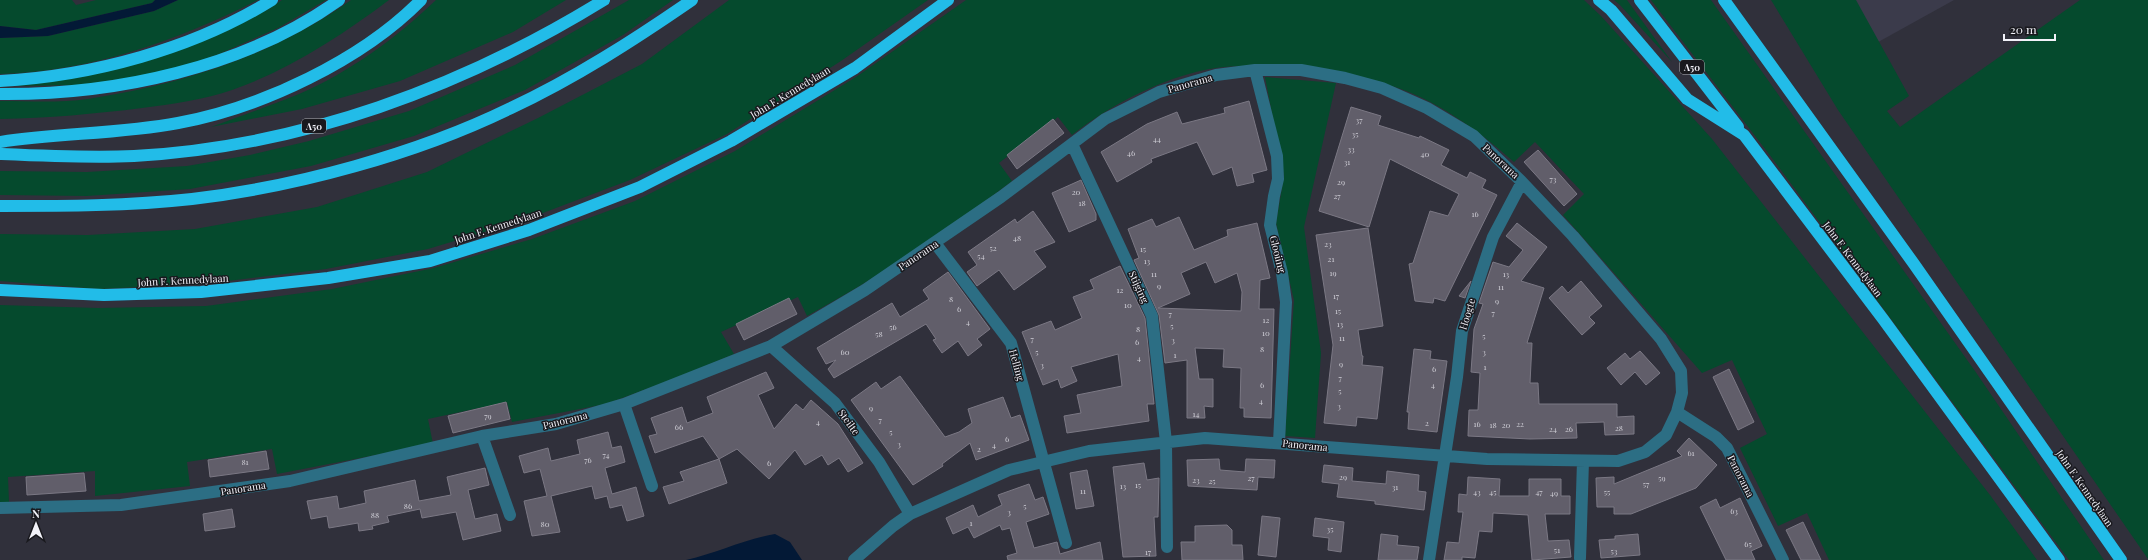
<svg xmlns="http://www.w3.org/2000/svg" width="2148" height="560" viewBox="0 0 2148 560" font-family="'Playfair Display',serif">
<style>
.built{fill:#3b3b4b}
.green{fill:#054a2d}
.water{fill:#031936}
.building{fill:#615e6a;stroke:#7b7884;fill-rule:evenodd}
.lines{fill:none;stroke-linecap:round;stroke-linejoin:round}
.minor{stroke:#2c6e84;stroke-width:12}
.highway{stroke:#22bce8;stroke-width:12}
.labels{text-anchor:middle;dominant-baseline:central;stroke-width:3;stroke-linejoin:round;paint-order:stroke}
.number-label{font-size:8px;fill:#cecdd5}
.shield{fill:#19191e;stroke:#b1b1b7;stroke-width:1}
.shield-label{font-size:9px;font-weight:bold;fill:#f2f2f9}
.street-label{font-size:10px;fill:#f2f2f9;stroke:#19191e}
</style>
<rect width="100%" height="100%" fill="#30303b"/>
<path class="built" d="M1845,0H1954L1871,46Z"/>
<path class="green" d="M0,0H72L76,5L96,0H155L152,3L36,30L0,26Z
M178,0H258C176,41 93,71 0,74V38L48,36L154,11Z
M282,0H326L278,28L219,54L170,71L83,85L10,86L82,77L168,54L267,10Z
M351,0H389C341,36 289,70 232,90C203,100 172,104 142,108C95,114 48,118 0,119V101C29,101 60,103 88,99C181,85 274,55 351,0Z
M436,0H566L513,32L400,81L302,109L211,127C240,116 270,106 299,94C350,72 396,38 436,0Z
M629,0H673L623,35L525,90L414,136L311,166L190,189L87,196L0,195V171L87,172L187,166L250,155L309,141L409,111L515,65Z
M729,0H928L841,61L727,134L630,180L527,219L428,249L326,269L203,284L99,289L0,281V234L88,235L195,229L317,207L427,172L538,118L642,64Z
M966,0H1584L1601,16L1712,139L1990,495L2037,560H1829L1807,513L1778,526L1740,448L1767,434L1732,360L1702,373L1563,215L1584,194L1535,142L1514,162C1479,131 1433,97 1388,85C1365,80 1339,79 1316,76C1292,73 1265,66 1241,66C1184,66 1116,100 1072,135L1058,117L999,163L1012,181C947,231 879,277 807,316L798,297L721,332L734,354L679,377L606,404L512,422L507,402L428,419L433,444L277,474L272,449L187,462L190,486L95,496V471L8,477L9,502H0V305L98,308L206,306L332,289L434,268L532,239L635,201L735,151L856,77Z
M1614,0H1627L1672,62L1620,5Z
M1651,0H1711L1975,371L2104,560H2069L1775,162Z
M1771,0H1856L1909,96L1887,111L1900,127L2080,0H2148V559L1838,110Z
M1265,77L1336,83L1304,227L1321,353L1315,438L1285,436L1294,300L1276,223L1284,176Z"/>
<path class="water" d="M155,0H178L154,11L48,36L0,38V26L36,30L152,3Z
M775,534L790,542L802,560H686C717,553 744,539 775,534Z"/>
<path class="building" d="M1249,101L1267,170L1252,174L1254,182L1237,186L1232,167L1213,175L1197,142L1151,159L1152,162L1117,182L1101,152L1147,124L1177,112L1182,124L1225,113L1224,108Z
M1351,107L1381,116L1378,125L1419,138L1420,136L1449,150L1441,165L1467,178L1470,172L1486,180L1482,188L1497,195L1445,301L1434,298L1433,303L1415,301L1409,264L1413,263L1430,211L1448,216L1459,194L1390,159L1369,227L1319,211Z
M1053,119L1064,133L1017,169L1007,155Z
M1538,150L1577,194L1564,206L1524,162Z
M1081,180L1096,214V220L1069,232L1052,193Z
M1033,211L1055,242L1034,251L1046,267L1014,290L999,270L977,286L967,272L977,265L968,252L1015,219L1017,223Z
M1179,217L1194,250L1228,236L1227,230L1257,223L1270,278L1260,280L1259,309H1274L1271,418L1244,417V408H1240L1241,368L1223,367L1224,349L1195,348L1199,379H1213V407L1204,406L1205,418H1187V360L1165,363L1159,315L1134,260L1139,258L1128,229L1152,219L1156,227ZM1206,262L1215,283L1237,273L1242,292L1241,311L1158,308L1190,294L1181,273Z
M1517,223L1547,247L1521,281L1544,288L1527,343H1532L1530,383H1538L1539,404H1617V417L1634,416V434L1605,435L1604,422L1576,423L1577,438L1530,439L1468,436L1469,410H1478L1480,373L1471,372L1474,329L1483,304L1479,303L1493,262L1509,267L1523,250L1506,236Z
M1368,228L1383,326L1358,330L1362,356H1363L1362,365L1383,367L1377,419L1357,417L1356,426L1324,423L1333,345L1316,235Z
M1120,266L1145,318L1154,404H1147L1149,421L1067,433L1064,416L1081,413L1077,395L1122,386L1118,354L1071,367L1077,381L1061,388L1058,379L1043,385L1022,332L1051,321L1055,330L1082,318L1073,297L1094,289L1090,280Z
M948,272L990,329L977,339L982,345L968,356L958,341L942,353L933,340L936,339L926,324L834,378L828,369L836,360L826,364L817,348L892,303L900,317L929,299L923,290Z
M1471,281L1465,298L1459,296Z
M1581,281L1602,306L1589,317L1595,323L1582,335L1549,298L1562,286L1568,293Z
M789,298L797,314L744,340L736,324Z
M1414,349L1431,351L1430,359L1447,361L1437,432L1408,429L1409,412H1407Z
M1640,351L1660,373L1646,385L1635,372L1621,385L1607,368L1625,353L1630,359Z
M1729,369L1754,422L1738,430L1713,377Z
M766,372L774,388L758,395L774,429L796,404L803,410L811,400L838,424L863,463L848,472L839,458L828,465L822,455L805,465L795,450L769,479L737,449L719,459L727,483L669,504L663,487L684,481L680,472L719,459L703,436L655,453L649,436L657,434L651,418L682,407L687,423L713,413L707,397Z
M900,376L945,437L959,432L972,423L968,409L1003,397L1011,418L1020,415L1029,440L976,460L970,443L942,464L943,466L913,485L851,400L876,382L881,389Z
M506,402L510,419L453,433L448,416Z
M608,432L612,448L621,446L625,462L605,468L612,494L636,487L644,516L627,521L622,505L610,508L607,496L595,499L592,486L551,496L560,532L532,536L524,501L547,496L540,469L524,473L519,456L548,448L551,461L580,454L577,440Z
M1689,438L1717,465L1696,488L1631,514H1614V507H1597L1596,478L1614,477V484L1682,456L1677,451Z
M266,451L269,469L210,477L208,460Z
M1219,459L1220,470L1245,472L1246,459L1275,460L1274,478L1258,477L1257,490L1188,486L1187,460Z
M1144,463L1147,480L1159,478L1158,517H1154L1156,556L1123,557L1113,467Z
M1324,465L1353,468L1352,481L1386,484L1387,471L1419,475L1418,491L1426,492L1424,510L1375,504V501L1337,497L1339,484L1322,482Z
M485,468L489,485L468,490L475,519L497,514L501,531L463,540L456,512L422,518L420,509L387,516L389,522L372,526L373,529L359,531L358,523L329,528L327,516L311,519L307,501L337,496L339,509L366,503L364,491L415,480L419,501L451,495L447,477Z
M1087,470L1094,506L1076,509L1070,473Z
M84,473L86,491L27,495L26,477Z
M1468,477L1500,479L1499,496H1529V479H1561V496H1570V514H1545L1548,541L1569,540L1571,557L1532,560L1528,515L1493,513L1492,532L1479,531L1475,558L1462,557V560H1444L1447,542L1459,543L1463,512H1458L1459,494L1467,495Z
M1029,484L1035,500L1043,497L1049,514L1026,522L1034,548L1057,542L1060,554L1100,542L1103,560H1008L1007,556L1017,553L1010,528L1002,530L1000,525L974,538L968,527L953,534L946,518L973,505L978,517L1002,505L998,495Z
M1740,498L1762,546L1751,551L1755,560H1726L1700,507L1716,499L1720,508Z
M232,509L235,527L205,531L203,514Z
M1262,516L1280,518L1276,557L1258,555Z
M1315,518L1344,522L1341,552L1328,550L1329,538L1313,536Z
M1803,522L1821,560H1801L1786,530Z
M1227,525L1232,530V545H1242L1243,560H1182L1181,542H1195V526Z
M1381,534L1398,536L1397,545L1419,547L1417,560H1378Z
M1638,534L1640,555L1601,558L1599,540L1615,539V536Z"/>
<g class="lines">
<path class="minor" d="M1255,70L1277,156L1278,179L1274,196L1270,225L1282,273L1286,302L1279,442
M1072,144L1152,316L1166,442L1167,547
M935,243L1011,343L1066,543
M771,346L835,403L879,462L910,514
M624,404L652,486
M1677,412L1716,437L1727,448L1783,560
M482,436L510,515
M0,508L121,505L290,481L482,436L556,424L624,404L771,346L865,290L1001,197L1105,119L1159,92L1216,75L1255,70H1301L1345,78L1382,88L1427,108L1474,136L1522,182L1573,236L1661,339L1681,371L1682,393L1677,412L1666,435L1645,452L1618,461L1487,459L1205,438L1089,451L1009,470L910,514L893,526L854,560
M1580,558L1583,461
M1429,560L1457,377L1462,331L1493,237L1522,182"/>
<path class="highway" d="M1599,0L1611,10L1687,99L1744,135L1883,319L2059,560
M1640,0L1738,127
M1724,0L1914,264L2121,560
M0,81C92,76 193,49 272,0
M0,94C115,95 244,68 339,0
M0,142C59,133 119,134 178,123C261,108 362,60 421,0
M0,154C45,156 89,158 134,156C301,147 463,87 604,0
M0,206C64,206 128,206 192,199C295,187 417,154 511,108C575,78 634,40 692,0
M0,290L104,295L201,292L328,278L430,261L529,230L640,187L731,141L855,68L948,0"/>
</g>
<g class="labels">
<g class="number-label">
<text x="1359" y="119">37</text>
<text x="1355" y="133">35</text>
<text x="1157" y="138">44</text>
<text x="1351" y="148">33</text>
<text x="1131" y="152">46</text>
<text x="1425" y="153">40</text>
<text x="1347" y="161">31</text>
<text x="1553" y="178">73</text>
<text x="1341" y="181">29</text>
<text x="1076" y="191">20</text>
<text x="1337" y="195">27</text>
<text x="1082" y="202">18</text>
<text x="1475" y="213">16</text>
<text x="1017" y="237">48</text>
<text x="1328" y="243">23</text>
<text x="993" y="247">52</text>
<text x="1143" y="248">15</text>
<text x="981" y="255">54</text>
<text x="1331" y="258">21</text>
<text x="1147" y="260">13</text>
<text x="1333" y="272">19</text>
<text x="1154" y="273">11</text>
<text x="1506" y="273">13</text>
<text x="1159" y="285">9</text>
<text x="1501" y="286">11</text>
<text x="1120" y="289">12</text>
<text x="1336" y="295">17</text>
<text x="951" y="298">8</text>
<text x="1497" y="300">9</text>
<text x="1128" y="304">10</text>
<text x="959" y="308">6</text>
<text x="1338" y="310">15</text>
<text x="1493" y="312">7</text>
<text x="1170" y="313">7</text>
<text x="1266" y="319">12</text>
<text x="968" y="321">4</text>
<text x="1340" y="323">13</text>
<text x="1172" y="325">5</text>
<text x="893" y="326">56</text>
<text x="1138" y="328">8</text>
<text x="1266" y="332">10</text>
<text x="879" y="333">58</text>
<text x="1484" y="335">5</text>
<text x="1342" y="337">11</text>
<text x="1032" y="338">7</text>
<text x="1173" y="339">3</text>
<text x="1137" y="341">6</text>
<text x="1262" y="348">8</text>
<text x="845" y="351">60</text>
<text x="1037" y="351">5</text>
<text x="1484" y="351">3</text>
<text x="1175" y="354">1</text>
<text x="1139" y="357">4</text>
<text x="1341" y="363">9</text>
<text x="1042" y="364">3</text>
<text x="1485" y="366">1</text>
<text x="1434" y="368">6</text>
<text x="1340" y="377">7</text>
<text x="1262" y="384">6</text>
<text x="1433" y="384">4</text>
<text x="1340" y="390">5</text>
<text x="1261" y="400">4</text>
<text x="1339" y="405">3</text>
<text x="871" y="407">9</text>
<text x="1196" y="413">14</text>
<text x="488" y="415">79</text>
<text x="880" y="419">7</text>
<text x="818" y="421">4</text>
<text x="1427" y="422">2</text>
<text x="1477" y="423">16</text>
<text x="1520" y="423">22</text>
<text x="1493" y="424">18</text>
<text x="1506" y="424">20</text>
<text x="679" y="426">66</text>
<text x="1619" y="427">28</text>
<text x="1553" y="428">24</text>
<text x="1569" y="428">26</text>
<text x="891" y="431">5</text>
<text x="1007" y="438">6</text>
<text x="899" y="443">3</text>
<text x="994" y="444">4</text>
<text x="979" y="448">2</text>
<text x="1691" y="452">61</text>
<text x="606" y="454">74</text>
<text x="588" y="459">76</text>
<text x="245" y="461">81</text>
<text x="769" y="462">6</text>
<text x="1343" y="476">29</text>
<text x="1251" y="477">27</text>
<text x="1662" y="477">59</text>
<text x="1196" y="479">23</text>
<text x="1212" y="480">25</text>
<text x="1646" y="483">57</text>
<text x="1138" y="484">15</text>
<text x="1123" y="485">13</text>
<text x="1395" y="486">31</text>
<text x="1083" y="490">11</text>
<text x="1477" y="491">43</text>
<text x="1493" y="491">45</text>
<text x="1539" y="491">47</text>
<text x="1607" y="491">55</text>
<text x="1554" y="492">49</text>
<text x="408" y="505">86</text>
<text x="1025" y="505">5</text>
<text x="1734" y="510">63</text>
<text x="1009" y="511">3</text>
<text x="375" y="514">88</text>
<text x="971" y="522">1</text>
<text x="545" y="523">80</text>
<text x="1330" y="528">35</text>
<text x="1748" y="543">65</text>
<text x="1557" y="549">51</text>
<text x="1614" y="550">53</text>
<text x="1148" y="551">17</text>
</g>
<g class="shield">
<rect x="1680" y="60" width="24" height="14" rx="3"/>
<rect x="302" y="119" width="24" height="14" rx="3"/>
</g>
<g class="shield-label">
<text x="1692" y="67">A50</text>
<text x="314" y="126">A50</text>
</g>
<g class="street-label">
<text transform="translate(1190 83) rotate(-16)">Panorama</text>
<text transform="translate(790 92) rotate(-31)">John F. Kennedylaan</text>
<text transform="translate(1501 161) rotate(43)">Panorama</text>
<text transform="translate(498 226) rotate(-18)">John F. Kennedylaan</text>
<text transform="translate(1278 254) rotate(76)">Glooiing</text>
<text transform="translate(918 255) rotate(-34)">Panorama</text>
<text transform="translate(1853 259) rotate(53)">John F. Kennedylaan</text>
<text transform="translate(183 280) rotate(-3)">John F. Kennedylaan</text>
<text transform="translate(1139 287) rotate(65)">Stijging</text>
<text transform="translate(1467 314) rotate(-73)">Hoogte</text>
<text transform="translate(1017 365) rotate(75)">Helling</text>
<text transform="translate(565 420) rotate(-14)">Panorama</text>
<text transform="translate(849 422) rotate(54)">Steilte</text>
<text transform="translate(1305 445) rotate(6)">Panorama</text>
<text transform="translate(1741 476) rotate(63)">Panorama</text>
<text transform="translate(243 488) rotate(-9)">Panorama</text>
<text transform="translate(2085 488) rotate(55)">John F. Kennedylaan</text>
</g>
</g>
<g transform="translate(36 524)" stroke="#19191e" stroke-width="3" paint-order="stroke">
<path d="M0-3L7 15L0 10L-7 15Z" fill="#f2f2f9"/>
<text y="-6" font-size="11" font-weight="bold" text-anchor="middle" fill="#f2f2f9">N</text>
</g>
<path d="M2004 34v6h51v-6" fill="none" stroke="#f2f2f9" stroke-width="2"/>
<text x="2010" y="34" font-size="12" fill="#f2f2f9" stroke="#19191e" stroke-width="3" paint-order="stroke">20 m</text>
</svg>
